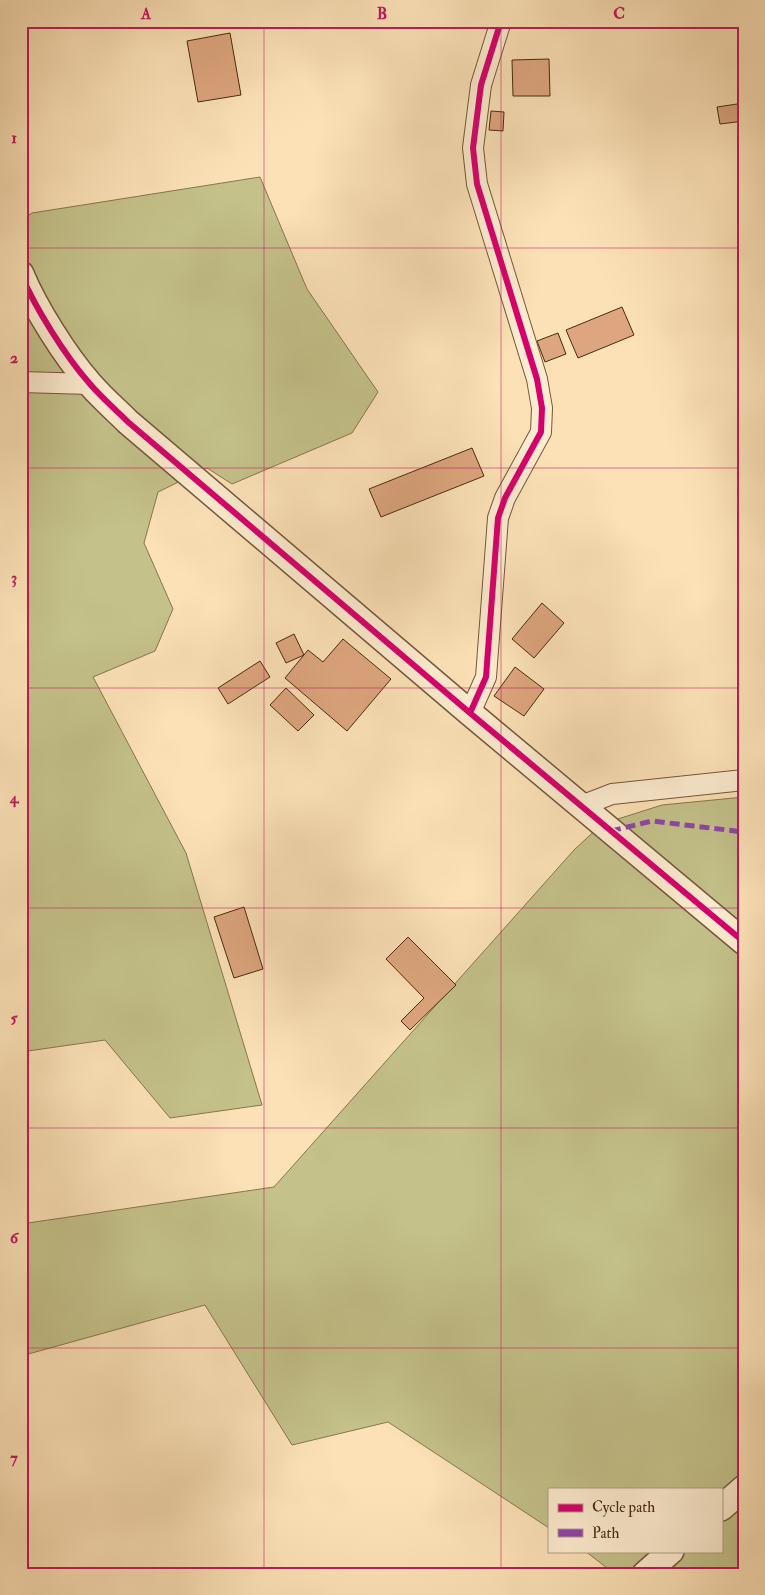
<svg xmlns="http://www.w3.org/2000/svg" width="765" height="1595" viewBox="0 0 765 1595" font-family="'IM FELL Double Pica',serif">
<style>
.green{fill:#c4c18a;stroke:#86764c}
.building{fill:#dea680;stroke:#472b0e}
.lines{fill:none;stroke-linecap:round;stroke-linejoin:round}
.minor-casing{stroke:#745838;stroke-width:22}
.tertiary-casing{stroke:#745838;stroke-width:28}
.minor{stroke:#fdecd0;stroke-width:20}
.tertiary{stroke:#fdecd0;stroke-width:25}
.quiet{stroke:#8e44ad;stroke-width:5;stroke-dasharray:10 5;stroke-linecap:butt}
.cycleway-casing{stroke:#fdecd0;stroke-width:9}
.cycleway{stroke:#d6006c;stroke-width:6}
.grid{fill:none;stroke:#c2185b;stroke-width:1;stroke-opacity:0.55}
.neatline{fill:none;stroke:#c2185b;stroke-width:2}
.grid-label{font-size:16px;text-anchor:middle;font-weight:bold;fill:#c2185b}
</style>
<rect width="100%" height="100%" fill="#fce1b7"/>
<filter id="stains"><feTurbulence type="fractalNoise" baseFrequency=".004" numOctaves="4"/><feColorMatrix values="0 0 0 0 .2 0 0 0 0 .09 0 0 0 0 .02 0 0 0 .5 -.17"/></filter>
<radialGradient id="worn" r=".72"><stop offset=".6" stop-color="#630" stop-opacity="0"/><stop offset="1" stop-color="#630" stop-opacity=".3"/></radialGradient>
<path class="green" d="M260,177L307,289L378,392L352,433L232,484L207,468L158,492L144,543L173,609L155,651L93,677L186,853L262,1105L170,1118L105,1040L21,1052V220L32,213Z
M744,797V1574H615L585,1551H721V1489H549V1528L388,1422L292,1445L205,1305L21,1356V1224L274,1187L574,850L602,824L662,805Z"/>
<path class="building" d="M230,33L241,95L198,102L187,41Z
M549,59L550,96H513L512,60Z
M744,103V121L720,124L717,107Z
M491,111L504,112L503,131L489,130Z
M622,307L634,335L578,358L566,330Z
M558,333L566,354L545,362L537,341Z
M472,448L484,476L381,517L369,489Z
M542,603L564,623L534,658L512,639Z
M294,634L304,655L286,663L276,643Z
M343,639L391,679L347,731L285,678L308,650L323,662Z
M260,661L270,677L228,704L218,688Z
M515,667L544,689L524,716L494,696Z
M286,688L314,715L298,731L270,705Z
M244,907L263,969L234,978L214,917Z
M408,937L456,985L410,1030L401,1021L424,998L386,959Z"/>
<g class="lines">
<defs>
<path id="minor" d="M21,382L90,384
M470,713L486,677L498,518L505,498L541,432L542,408L537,379L477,184L473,148L481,85L501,21
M581,806L612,794L744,780"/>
<path id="tertiary" d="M21,274C35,308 66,357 90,384C102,398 116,410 128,422L470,713L744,942
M721,1508L744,1488
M645,1574L671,1551"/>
</defs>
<use href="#minor" class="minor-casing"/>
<use href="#tertiary" class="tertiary-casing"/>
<use href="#minor" class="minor"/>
<use href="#tertiary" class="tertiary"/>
<path class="quiet" d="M611,831L652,821L744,832"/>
<defs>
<path id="cycleway" d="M21,274C35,308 66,357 90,384C102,398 116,410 128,422L470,713L744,942
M470,713L486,677L498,518L505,498L541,432L542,408L537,379L477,184L473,148L481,85L501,21"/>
</defs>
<use href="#cycleway" class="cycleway-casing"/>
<use href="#cycleway" class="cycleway"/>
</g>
<path class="grid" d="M264,21V1574M501,21V1574M21,248H744M21,468H744M21,688H744M21,908H744M21,1128H744M21,1348H744"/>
<rect width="765" height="1595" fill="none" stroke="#fce1b7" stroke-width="55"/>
<rect x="548" y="1488" width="175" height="65" fill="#fdecd0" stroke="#b49f82"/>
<rect x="558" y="1504" width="25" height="8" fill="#d6006c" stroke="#b49f82"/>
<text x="592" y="1512" font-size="15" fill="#472b0e">Cycle path</text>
<rect x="558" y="1529" width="25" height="8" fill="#8e44ad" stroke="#b49f82"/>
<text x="592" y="1538" font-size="15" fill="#472b0e">Path</text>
<rect x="28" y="28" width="710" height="1540" class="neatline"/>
<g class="grid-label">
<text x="146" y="19">A</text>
<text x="382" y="19">B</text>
<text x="619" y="19">C</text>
<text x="14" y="143">1</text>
<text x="14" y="363">2</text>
<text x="14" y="583">3</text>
<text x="14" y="803">4</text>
<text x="14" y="1023">5</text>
<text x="14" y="1243">6</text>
<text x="14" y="1463">7</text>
</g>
<rect width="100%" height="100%" filter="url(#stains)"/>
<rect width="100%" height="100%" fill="url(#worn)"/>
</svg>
